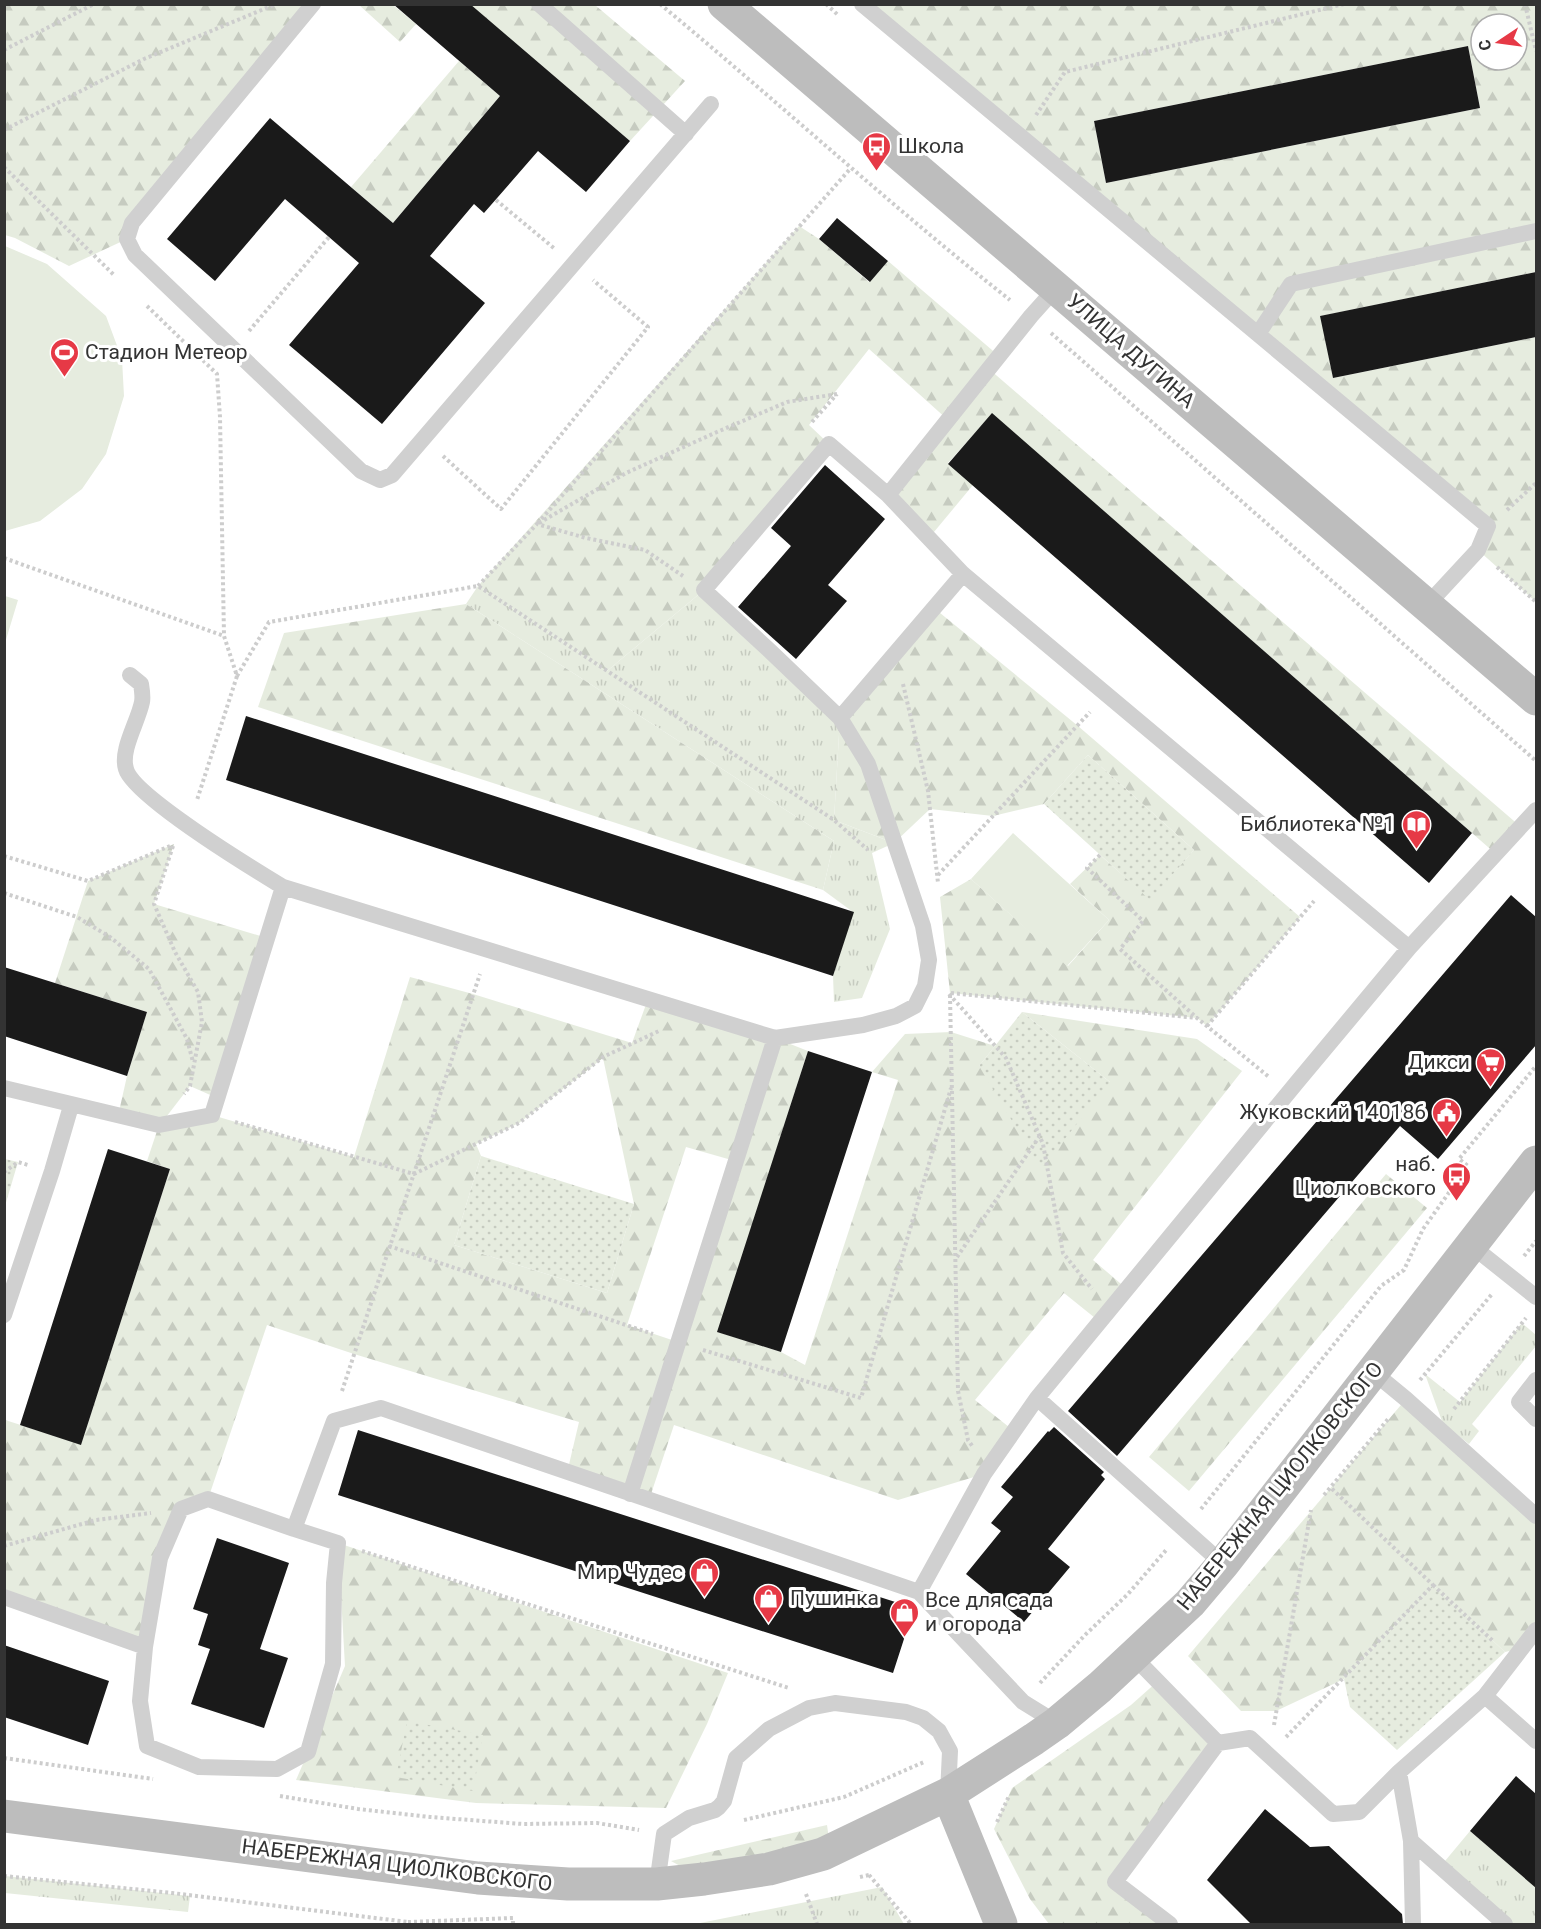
<svg xmlns="http://www.w3.org/2000/svg" width="1541" height="1929" viewBox="0 0 1541 1929" font-family="Roboto,sans-serif">
<style>
.grass{fill:url(#grass-tufts)}
.forest{fill:url(#forest-firs);fill-rule:evenodd}
.park{fill:url(#park-dots)}
.pitch{fill:#e6ecdf}
.building{fill:#1a1a1a}
.lines{fill:none;stroke-linecap:round;stroke-linejoin:round}
.path{stroke:#cdcdcd;stroke-width:4;stroke-dasharray:3 3;stroke-linecap:butt}
.lane{stroke:#d0d0d0;stroke-width:16}
.secondary{stroke:#bdbdbd;stroke-width:33}
.labels{text-anchor:middle;dominant-baseline:central;stroke-width:6;stroke-linejoin:round;paint-order:stroke}
.poi-label{font-size:21px;fill:#333;stroke:#fff;text-anchor:end}
.street-label{font-size:21px;fill:#333;stroke:#fff}
</style>
<defs>
<pattern id="grass-tufts" width="24" height="20" patternUnits="userSpaceOnUse" patternTransform="scale(1.5)"><rect width="24" height="20" fill="#e6ecdf"/><path d="M3 7l-1-3M5 7V3M7 7l1-3M15 17l-1-3M17 17v-4M19 17l1-3" fill="none" stroke="#c6cbc0"/></pattern>
<pattern id="forest-firs" width="22" height="20" patternUnits="userSpaceOnUse" patternTransform="scale(1.5)"><rect width="22" height="20" fill="#e6ecdf"/><path d="M5 1l3.5 6h-7zM16 11l3.5 6h-7z" fill="#c6cbc0"/></pattern>
<pattern id="park-dots" width="8" height="8" patternUnits="userSpaceOnUse" patternTransform="scale(1.5)"><rect width="8" height="8" fill="#e6ecdf"/><path d="M2 2h.1M6 6h.1" fill="none" stroke="#c6cbc0" stroke-width="1.8" stroke-linecap="round"/></pattern>
</defs>
<rect width="100%" height="100%" fill="#fff"/>
<path class="grass" d="M478,586L607,671L704,590L840,718L834,820L894,843L872,853L890,929L862,998L834,1002L833,976L853,912L823,890L834,841L466,604Z
M1522,1323L1536,1335V1346L1472,1424L1479,1431L1469,1444L1443,1424L1425,1374L1460,1402Z
M1470,1831L1532,1884L1536,1880V1924H1505L1440,1867Z
M5,1876L190,1896L188,1912L5,1893Z
M882,1887L904,1924H695Z"/>
<path class="forest" d="M4,5H313L127,239L69,266L15,238L5,235Z
M359,5H393L416,24L400,42Z
M470,5H595L685,81L630,141Z
M862,5H1536V272L1321,316L1333,378L1536,337V602L1478,550L1488,526ZM1481,24H1517V60H1481ZM1468,46L1480,108L1106,183L1094,121Z
M459,61L500,96L393,223L351,187Z
M799,226L819,239L869,282L888,261L999,356L989,369L1521,827L1496,854L992,414L948,463L973,485L929,538L888,495L948,420L869,349L809,425L829,444L704,590L607,671L478,586Z
M466,604L834,841L823,890L258,707L284,633Z
M934,608L1078,726L1300,917L1207,1026L1197,1018L950,993L940,897L971,879L1068,966L1109,920L1070,884L1100,855L1150,899L1194,850L1088,755L1044,804L993,816L930,809L894,843L834,820L840,718Z
M174,844L154,904L267,938L217,1098L190,1086L160,1125L212,1115L354,1157L410,977L473,994L632,1043L648,999L775,1038L808,1051L718,1332L781,1352L805,1365L898,1080L872,1072L905,1034L951,1032L995,1046L979,1066L1110,1082L1022,1012L1197,1039L1242,1071L1093,1260L1127,1289L1100,1322L1064,1293L975,1400L1014,1431L984,1474L898,1500L674,1425L649,1500L567,1473L579,1422L354,1354L267,1325L208,1499L181,1509L145,1647L5,1597V1420L81,1444L170,1169L147,1161L159,1125L118,1116L127,1076L147,1012L55,983L88,881ZM603,1058L634,1204L607,1293L454,1245L481,1156L476,1144L519,1123ZM686,1147L735,1161L678,1342L627,1325Z
M1386,1174L1427,1208L1189,1491L1149,1457Z
M1406,1399L1536,1516V1630L1523,1648L1505,1652L1433,1585L1344,1679L1276,1711H1241L1188,1656Z
M338,1543L728,1673L707,1724L666,1808L476,1803L296,1780L345,1666Z
M1158,1681L1218,1743L1115,1882L1170,1924H1049L1030,1899L994,1829L1012,1788L1131,1705Z
M827,1825L829,1839L742,1861L682,1867L671,1861Z"/>
<path class="park" d="M1088,755L1194,850L1150,900L1044,804Z
M1022,1012L1110,1082L1041,1169L979,1066Z
M481,1156L634,1204L607,1293L454,1245Z
M5,1159L18,1162L5,1206L4,1159Z
M1433,1585L1505,1652L1397,1750L1350,1707L1344,1679Z
M407,1721L483,1735L473,1791L396,1777Z"/>
<path class="pitch" d="M5,246L47,264L106,316L122,359L124,396L106,454L82,489L40,521L5,531Z
M5,596L18,600L5,643L4,596Z
M1013,833L1109,920L1067,966L971,879Z"/>
<path class="building" d="M393,4H470L630,141L586,192L538,151L484,213L474,204L430,256L485,303L382,424L289,345L359,263L285,199L215,281L167,239L270,118L393,223L500,96Z
M1468,46L1480,108L1106,183L1094,121Z
M837,218L888,261L870,282L819,239Z
M1536,272V337L1333,378L1320,316Z
M992,413L1472,833L1429,883L948,464Z
M825,465L885,519L828,585L847,601L796,659L738,607L791,546L771,528Z
M246,716L854,912L833,976L226,780Z
M1511,895L1536,917V1045L1438,1159L1400,1126L1117,1456L1068,1411Z
M4,967L147,1012L127,1076L4,1036Z
M808,1051L872,1072L781,1352L717,1332Z
M108,1149L170,1169L81,1445L20,1425Z
M1054,1427L1104,1472L1101,1475L1105,1479L1048,1549L1070,1567L1024,1622L966,1574L1001,1531L991,1523L1013,1497L1001,1487L1048,1431L1049,1432Z
M358,1430L914,1608L893,1673L338,1495Z
M217,1538L289,1563L260,1649L288,1658L264,1728L191,1704L210,1649L198,1645L208,1614L193,1609Z
M4,1645L109,1681L88,1745L4,1717Z
M1516,1776L1536,1794V1888L1470,1831Z
M1265,1809L1310,1847L1329,1846L1402,1914L1403,1924H1251L1207,1880Z"/>
<g class="lines">
<path class="path" d="M660,4C778,102 890,205 1010,300
M826,4L838,15
M1525,4L1536,51
M4,50L94,4
M1036,115L1065,72L1344,4
M4,130L144,59L276,4
M4,167L115,276
M496,200L555,249
M147,306L217,374L220,417L224,636L237,676L197,800
M249,331L329,237
M1051,333L1536,761
M837,394L787,402L717,432L626,473L537,524L850,169
M812,422L837,394
M443,456L501,509L648,327L593,280
M1507,510L1536,483
M4,558L224,636
M1497,567L1536,602
M478,586L537,524L586,538L645,550L683,576
M237,676L269,622L478,586L834,820L868,850
M903,684L928,791L938,883
M173,846L154,904L175,952L198,992L202,1022L190,1086L184,1094
M1100,855L1087,868L1143,921L1120,949L1197,1018
M4,856L88,881L170,846
M938,875L1090,712
M4,893L77,917L110,937L149,969L187,1039L193,1062
M951,993L1197,1018L1269,1077
M949,994L1006,1058L1043,1144L1063,1253L1092,1289
M950,995L958,1391L968,1440L973,1447
M1207,1026L1314,901
M235,1122L414,1174L519,1123L603,1057L659,1031
M4,1172L18,1162L28,1165
M389,1246L653,1334
M1524,1256L1536,1241
M957,1257L1039,1137
M703,1350L861,1398L951,1088
M1420,1380L1492,1294
M342,1391L480,974
M1454,1409L1526,1318
M1324,1495L1389,1418
M1201,1509L1381,1286L1404,1270L1423,1229L1468,1166L1459,1159L1536,1066
M4,1546L96,1520L151,1513
M362,1551L789,1688
M1433,1585L1494,1642
M1040,1683L1085,1635L1128,1594L1167,1549
M1274,1725L1311,1510
M1286,1737L1433,1585L1330,1487
M4,1758L153,1779
M280,1796L358,1809L430,1817L523,1824L597,1823L639,1830
M744,1820L844,1797L924,1762
M997,1822L1009,1796
M869,1875L911,1924
M4,1876L172,1893L408,1922V1924
M860,1877L869,1875
M806,1894L817,1924
M408,1922L513,1918V1924"/>
<path class="lane" d="M313,4L132,223L127,239L135,255L361,471L380,480L392,475L711,104
M539,4L686,134
M862,4L1488,526L1478,550L1427,605
M1057,287L1031,316L888,495L963,574L1409,948
M1258,334L1291,284L1536,231
M130,675L141,684C142,690 143,697 142,702C138,722 120,750 126,769C133,796 255,870 283,887
M840,718L770,651L704,590L829,444L888,495
M4,1088L159,1125L212,1115L283,887L775,1038
M1472,1246L1536,1297
M4,1315L52,1171L71,1106
M1372,1371L1406,1399L1536,1516
M1536,1380L1519,1402L1536,1419
M1037,1398L1223,1564
M630,1494L775,1038L863,1025L896,1016L915,1006L925,986L929,960L923,926L868,764L840,718L963,574
M4,1597L145,1647L160,1558L181,1509L208,1499L294,1529
M145,1647L140,1701L147,1746L199,1767L277,1769L308,1752L333,1664L334,1583L338,1543L294,1529L334,1421L381,1408L919,1592
M1133,1656L1218,1743L1250,1738L1333,1814L1359,1812L1399,1772L1485,1696L1536,1630
M1485,1696L1536,1741
M1057,1723L1023,1702L919,1592L984,1474L1037,1398L1298,1081L1409,948L1536,810
M1399,1772L1411,1841L1413,1924
M1411,1841L1505,1924
M657,1884L664,1834L689,1818L715,1810L719,1807L724,1801L736,1758L769,1729L809,1708L835,1703L906,1712L923,1718L939,1731L950,1751L948,1794
M1170,1924L1115,1882L1218,1743"/>
<path class="secondary" d="M724,4L1536,699
M948,1794L1001,1924
M4,1816L478,1878L568,1884H657L704,1879L769,1869L823,1854L948,1794L1034,1739L1057,1723L1100,1687L1190,1603L1223,1564L1536,1162"/>
</g>
<defs>
<symbol id="bus-pin" viewBox="-11 -11 22 30"><path d="M0 17L-7.5 6A9.5 9.5 0 1 1 7.5 6Z" fill="#e63946" stroke="#fff"/><path d="M-5-6H5V4H4V6H2V4H-2V6H-4V4H-5ZM-3.5-4V0h7V-4ZM-3.5 1.2v1.5H-2V1.2ZM2 1.2v1.5H3.5V1.2Z" fill="#fff"/></symbol>
<symbol id="stadium-pin" viewBox="-11 -11 22 30"><path d="M0 17L-7.5 6A9.5 9.5 0 1 1 7.5 6Z" fill="#e63946" stroke="#fff"/><path d="M0-5a6.5 5 0 1 0 0 10a6.5 5 0 1 0 0-10ZM-3.5-1.8h7v3.6h-7Z" fill="#fff"/></symbol>
<symbol id="library-pin" viewBox="-11 -11 22 30"><path d="M0 17L-7.5 6A9.5 9.5 0 1 1 7.5 6Z" fill="#e63946" stroke="#fff"/><path d="M-6-4Q-3-5.5-.7-3.5V5Q-3 3-6 4ZM6-4Q3-5.5 .7-3.5V5Q3 3 6 4Z" fill="#fff"/></symbol>
<symbol id="supermarket-pin" viewBox="-11 -11 22 30"><path d="M0 17L-7.5 6A9.5 9.5 0 1 1 7.5 6Z" fill="#e63946" stroke="#fff"/><path d="M-6-5.5h2.5l.6 2H6L4.5 2H-2.5L-4.4-4H-6ZM-1.5 3.2a1.3 1.3 0 1 0 .1 0ZM3 3.2a1.3 1.3 0 1 0 .1 0Z" fill="#fff"/></symbol>
<symbol id="civic-pin" viewBox="-11 -11 22 30"><path d="M0 17L-7.5 6A9.5 9.5 0 1 1 7.5 6Z" fill="#e63946" stroke="#fff"/><path d="M-.6-6.5H3V-4.5H.6V-3L4-1V1h2V6H-6V1h2V-1L-.6-3ZM-1.2 2.5V6h2.4V2.5Z" fill="#fff"/></symbol>
<symbol id="shop-pin" viewBox="-11 -11 22 30"><path d="M0 17L-7.5 6A9.5 9.5 0 1 1 7.5 6Z" fill="#e63946" stroke="#fff"/><path d="M-5-2.5h2.3a2.7 3.5 0 0 1 5.4 0H5L5.5 6h-11ZM-1.5-2.5h3a1.5 2.3 0 0 0-3 0Z" fill="#fff"/></symbol>
</defs>
<g fill-rule="evenodd">
<use href="#bus-pin" x="860" y="130" width="33" height="45"/>
<use href="#stadium-pin" x="48" y="336" width="33" height="45"/>
<use href="#library-pin" x="1400" y="808" width="33" height="45"/>
<use href="#supermarket-pin" x="1474" y="1046" width="33" height="45"/>
<use href="#civic-pin" x="1430" y="1096" width="33" height="45"/>
<use href="#bus-pin" x="1440" y="1160" width="33" height="45"/>
<use href="#shop-pin" x="688" y="1556" width="33" height="45"/>
<use href="#shop-pin" x="752" y="1582" width="33" height="45"/>
<use href="#shop-pin" x="888" y="1596" width="33" height="45"/>
</g>
<g class="labels">
<g class="poi-label">
<text x="898" y="146" text-anchor="start">Школа</text>
<text x="85" y="352" text-anchor="start">Стадион Метеор</text>
<text x="1395" y="824">Библиотека №1</text>
<text x="1470" y="1062">Дикси</text>
<text x="1426" y="1112">Жуковский 140186</text>
<text x="1436" y="1164">наб.<tspan x="1436" dy="24">Циолковского</tspan></text>
<text x="683" y="1572">Мир Чудес</text>
<text x="790" y="1598" text-anchor="start">Пушинка</text>
<text x="925" y="1600" text-anchor="start">Все для сада<tspan x="925" dy="24">и огорода</tspan></text>
</g>
<g class="street-label">
<text transform="translate(1131 351) rotate(41)">УЛИЦА ДУГИНА</text>
<text transform="translate(1280 1486) rotate(-51)">НАБЕРЕЖНАЯ ЦИОЛКОВСКОГО</text>
<text transform="translate(397 1865) rotate(7)">НАБЕРЕЖНАЯ ЦИОЛКОВСКОГО</text>
</g>
</g>
<rect width="1541" height="1929" fill="none" stroke="#333333" stroke-width="12"/>
<g transform="translate(1499 42) rotate(257)"><circle r="28" fill="#ffffff" stroke="#adadad" stroke-width="1.5"/>
<path d="M0-4.5L10 22L0 15L-10 22Z" fill="#e63946"/>
<text y="-9" font-size="16" font-weight="bold" text-anchor="middle" fill="#333333">С</text>
</g>
</svg>
